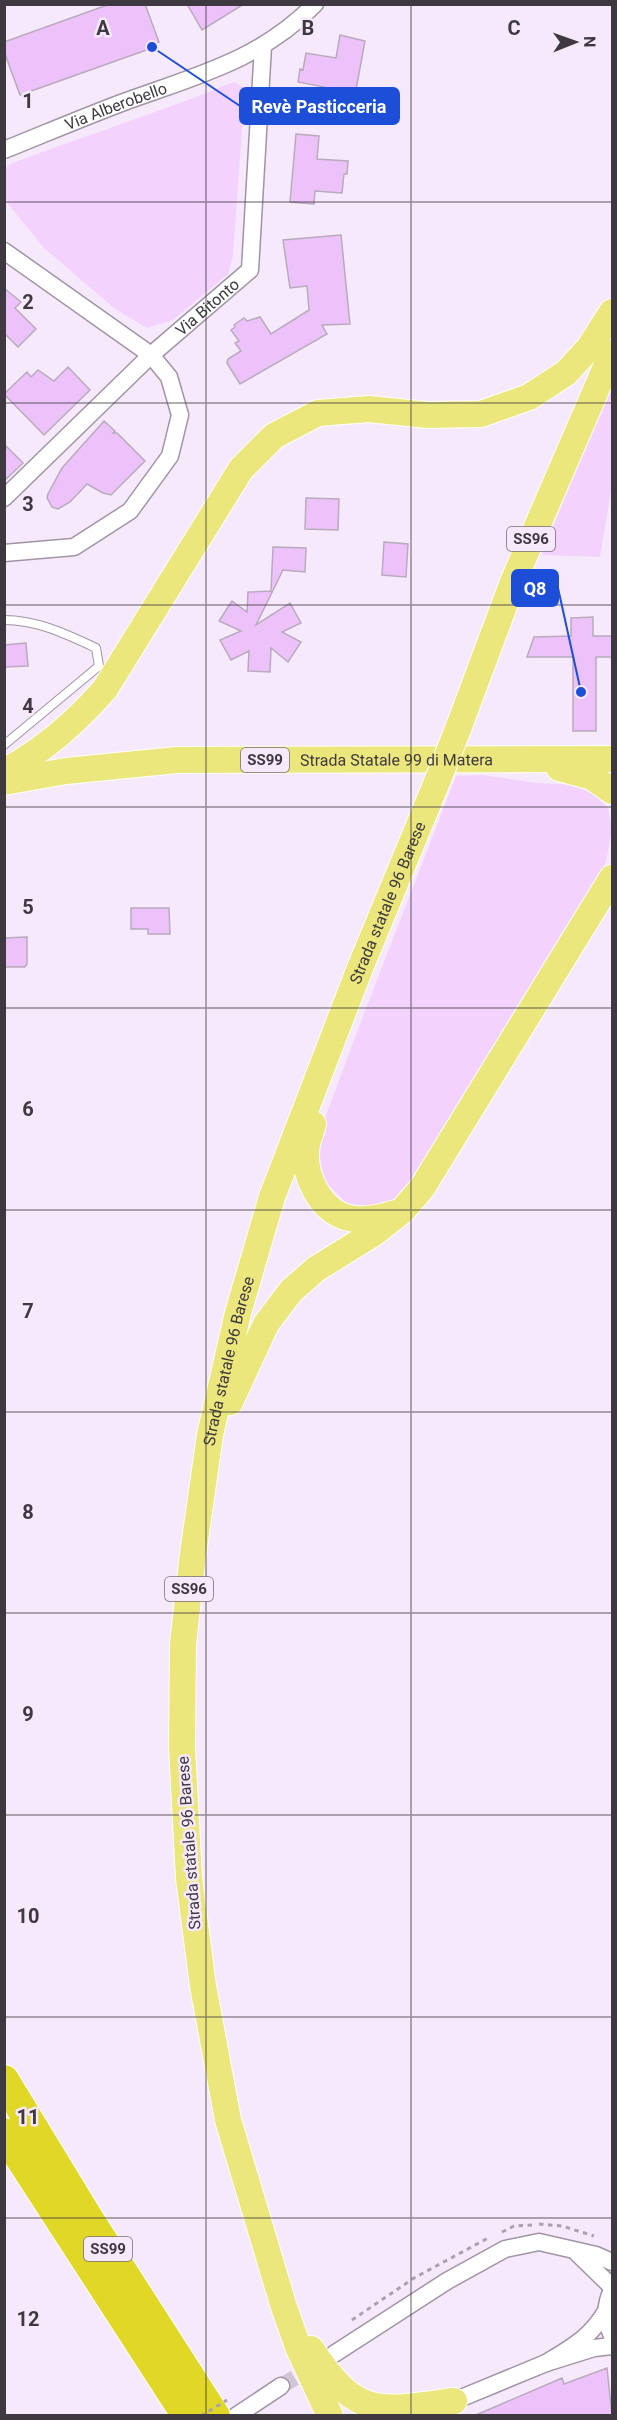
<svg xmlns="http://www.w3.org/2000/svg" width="617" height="2420" viewBox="0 0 617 2420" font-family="Roboto,sans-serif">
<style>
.green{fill:#f3d3fe}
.building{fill:#edc2fb;stroke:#b8abbc;stroke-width:1.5}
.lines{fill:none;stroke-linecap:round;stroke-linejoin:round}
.street-tunnel{stroke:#d2c6d6;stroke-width:16;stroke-dasharray:16 8;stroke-linecap:butt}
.lane-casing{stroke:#a094a5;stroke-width:10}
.street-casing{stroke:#a094a5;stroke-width:19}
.primary-casing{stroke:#fff;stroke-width:28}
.highway-casing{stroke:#fff;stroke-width:32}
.path{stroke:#aba1af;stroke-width:3;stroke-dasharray:4.5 4.5;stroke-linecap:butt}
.lane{stroke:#fff;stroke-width:8}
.street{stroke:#fff;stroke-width:16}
.primary{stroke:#ece77d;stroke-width:26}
.highway{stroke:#e0d727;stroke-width:30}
.primary-bridge-casing{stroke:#fff;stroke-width:28;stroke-linecap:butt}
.path-bridge{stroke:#aba1af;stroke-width:3;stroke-dasharray:4.5 4.5;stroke-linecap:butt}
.primary-bridge{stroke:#ece77d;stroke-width:26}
.grid{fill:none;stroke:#3e3940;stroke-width:1.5;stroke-opacity:0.55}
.labels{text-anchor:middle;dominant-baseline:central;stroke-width:5;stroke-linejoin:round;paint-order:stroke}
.shield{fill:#f7e9fc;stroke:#766e78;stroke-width:1.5}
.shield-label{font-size:15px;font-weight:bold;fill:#3e3940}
.street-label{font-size:16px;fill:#3e3940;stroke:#f7e9fc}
.grid-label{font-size:20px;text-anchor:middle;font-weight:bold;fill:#3e3940;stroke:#f7e9fc;stroke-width:5;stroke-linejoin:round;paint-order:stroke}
.leader{fill:none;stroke:#1d4ed8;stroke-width:2}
.callout-dot{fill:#1d4ed8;stroke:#f7e9fc;stroke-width:2}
.callout{fill:#1d4ed8;stroke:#1d4ed8;stroke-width:2}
.callout-label{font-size:18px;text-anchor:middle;font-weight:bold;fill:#fff}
</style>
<rect width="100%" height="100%" fill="#f7e9fc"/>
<path class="green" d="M234,82L245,88L233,256L228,274L173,320L147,328L115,309L44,248L5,200V169L10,164C84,136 160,112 234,82Z
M612,378V485L600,557L542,555Z
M483,775L537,783L580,785L596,796L608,808L612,829L606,862L408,1195L388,1209L347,1204L318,1174L316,1142L360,1024L456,776Z"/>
<path class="building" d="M110,4H145L159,42L154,44L155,47L20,95L4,51V42Z
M187,4H244L202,30Z
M340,35L365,41L353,106L326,104L329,88L298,82L300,69L303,70L306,53L336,58Z
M296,134L319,136L317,159L348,161L347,174H344L342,193L315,191L314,204L290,202Z
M341,235L350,324L322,325L327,334L240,384L227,363L228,359L241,351L235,343L239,341L231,330L235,327L234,325L244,318L247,321L260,317L271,334L309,310L307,286L290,288L283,240Z
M4,288L21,302L15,308L36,329L18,347L4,333Z
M68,367L90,390L44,435L4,394L27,372L31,377L38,370L54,381Z
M104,421L115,431L113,433H117L145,461L111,495L103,493L87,484L70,502L58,509L52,507L47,498L48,494L62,468Z
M4,444L23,463L4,481Z
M306,498L339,499L338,530L305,529Z
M384,542L408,544L406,577L382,575Z
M273,547L306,548L305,572L283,570L256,625L290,603L301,623L282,632L301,642L288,662L271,648L270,672L248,671L249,651L231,660L220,640L241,631L219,621L232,601L247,612L248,592L271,591Z
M593,617V636H612V657H596V731H573V657H527L534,637L571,636V618Z
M26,643L28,666L4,667V645Z
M131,908H169L170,934H148V929H131Z
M27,937V964L25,967H4V938Z
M607,2368L612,2415H476L562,2378L564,2384Z"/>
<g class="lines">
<path class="street-tunnel" d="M281,2386L316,2365"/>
<defs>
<path id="lane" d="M4,620C37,620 66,634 96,648L99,666L4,745"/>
<g id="street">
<path id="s1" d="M4,150C44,134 84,117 124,102C195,76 261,60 315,4"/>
<path d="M4,251L151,355L169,377L180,415L170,456L130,511L74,547L4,553"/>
<path id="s2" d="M4,498L151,355L250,270L263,46"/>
<path d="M577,2253L612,2287"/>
<path d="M612,2290C604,2306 605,2320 612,2336"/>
<path d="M606,2311C590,2338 572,2347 546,2363L594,2348L612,2346"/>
<path d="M334,2354L447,2281L505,2249L539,2242L596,2255L612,2262"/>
<path d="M454,2401L546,2363"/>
<path d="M236,2416L281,2386"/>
</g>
<g id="primary">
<path d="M458,729L513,582L612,353"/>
<path d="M559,768L592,777L612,791"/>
<path d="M4,772C45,749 74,724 105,689L241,469L274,436L318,413L369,409L428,415L481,414L529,397L566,373L589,348L612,312"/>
<path id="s3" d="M4,782L66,771L177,760L612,759"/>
<path d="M313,1124C311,1133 306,1143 306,1152C305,1177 319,1208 345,1217C362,1222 380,1218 396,1213"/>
<path d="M230,1402L266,1324L291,1291L316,1269L374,1233L402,1211L422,1188L612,878"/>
<path d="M311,2349C357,2419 378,2411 454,2401"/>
<path id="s4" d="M330,2416L298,2347L283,2304L228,2120L203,1986L189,1878L182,1747L183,1644L193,1554L210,1435L238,1313L272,1197L360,968L437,782"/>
</g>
<path id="highway" d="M4,2080L88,2218L215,2416
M4,2133L187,2416"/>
</defs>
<use href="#lane" class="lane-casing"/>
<use href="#street" class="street-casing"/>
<use href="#primary" class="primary-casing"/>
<use href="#highway" class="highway-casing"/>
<path class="path" d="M539,2224L562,2226L594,2236
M502,2232L514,2226L533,2225
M352,2320L414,2278L490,2237"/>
<use href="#lane" class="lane"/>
<use href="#street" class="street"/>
<use href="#primary" class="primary"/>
<use href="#highway" class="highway"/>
<defs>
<path id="primary-bridge" d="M437,782L458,729"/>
</defs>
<use href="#primary-bridge" class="primary-bridge-casing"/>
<path class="path-bridge" d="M201,2416L227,2400"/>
<use href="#primary-bridge" class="primary-bridge"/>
</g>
<path class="grid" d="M206,4V2416M411,4V2416M4,202H612M4,403H612M4,605H612M4,807H612M4,1008H612M4,1210H612M4,1412H612M4,1613H612M4,1815H612M4,2017H612M4,2218H612"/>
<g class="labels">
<g class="shield">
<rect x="507" y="527" width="48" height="24" rx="4.5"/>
<rect x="241" y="748" width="48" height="24" rx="4.5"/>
<rect x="165" y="1577" width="48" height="24" rx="4.5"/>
<rect x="84" y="2237" width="48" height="24" rx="4.5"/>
</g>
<g class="shield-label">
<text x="531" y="539">SS96</text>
<text x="265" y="760">SS99</text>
<text x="189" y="1589">SS96</text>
<text x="108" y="2249">SS99</text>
</g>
<g class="street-label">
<text stroke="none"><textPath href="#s1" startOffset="120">Via Alberobello</textPath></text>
<text stroke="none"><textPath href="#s2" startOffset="279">Via Bitonto</textPath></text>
<text stroke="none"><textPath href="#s3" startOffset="394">Strada Statale 99 di Matera</textPath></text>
<text stroke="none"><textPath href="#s4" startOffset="1566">Strada statale 96 Barese</textPath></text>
<text stroke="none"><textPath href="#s4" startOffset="1080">Strada statale 96 Barese</textPath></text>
<text transform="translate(189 1843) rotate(-94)">Strada statale 96 Barese</text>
</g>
</g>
<g class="grid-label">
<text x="103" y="35">A</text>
<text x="308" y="35">B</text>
<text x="514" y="35">C</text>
<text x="28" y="108">1</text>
<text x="28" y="309">2</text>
<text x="28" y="511">3</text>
<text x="28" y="713">4</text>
<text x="28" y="914">5</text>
<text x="28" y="1116">6</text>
<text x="28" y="1318">7</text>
<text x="28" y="1519">8</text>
<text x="28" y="1721">9</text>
<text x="28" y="1923">10</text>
<text x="28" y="2124">11</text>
<text x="28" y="2326">12</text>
</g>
<path class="leader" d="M152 47L240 106M581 692L558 588"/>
<g class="callout-dot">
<circle cx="152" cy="47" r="6"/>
<circle cx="581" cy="692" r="6"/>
</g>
<g class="callout">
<rect x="240" y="88" width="159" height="36" rx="6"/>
<rect x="512" y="570" width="46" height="36" rx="6"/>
</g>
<g class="callout-label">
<text x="319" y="113">Revè Pasticceria</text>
<text x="535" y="595">Q8</text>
</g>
<rect width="617" height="2420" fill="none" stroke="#3e3940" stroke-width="12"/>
<g transform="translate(575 42) rotate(89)" stroke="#f7e9fc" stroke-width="4.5" paint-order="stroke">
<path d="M0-4.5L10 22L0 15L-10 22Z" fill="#3e3940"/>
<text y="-9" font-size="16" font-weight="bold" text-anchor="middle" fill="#3e3940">N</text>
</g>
</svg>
